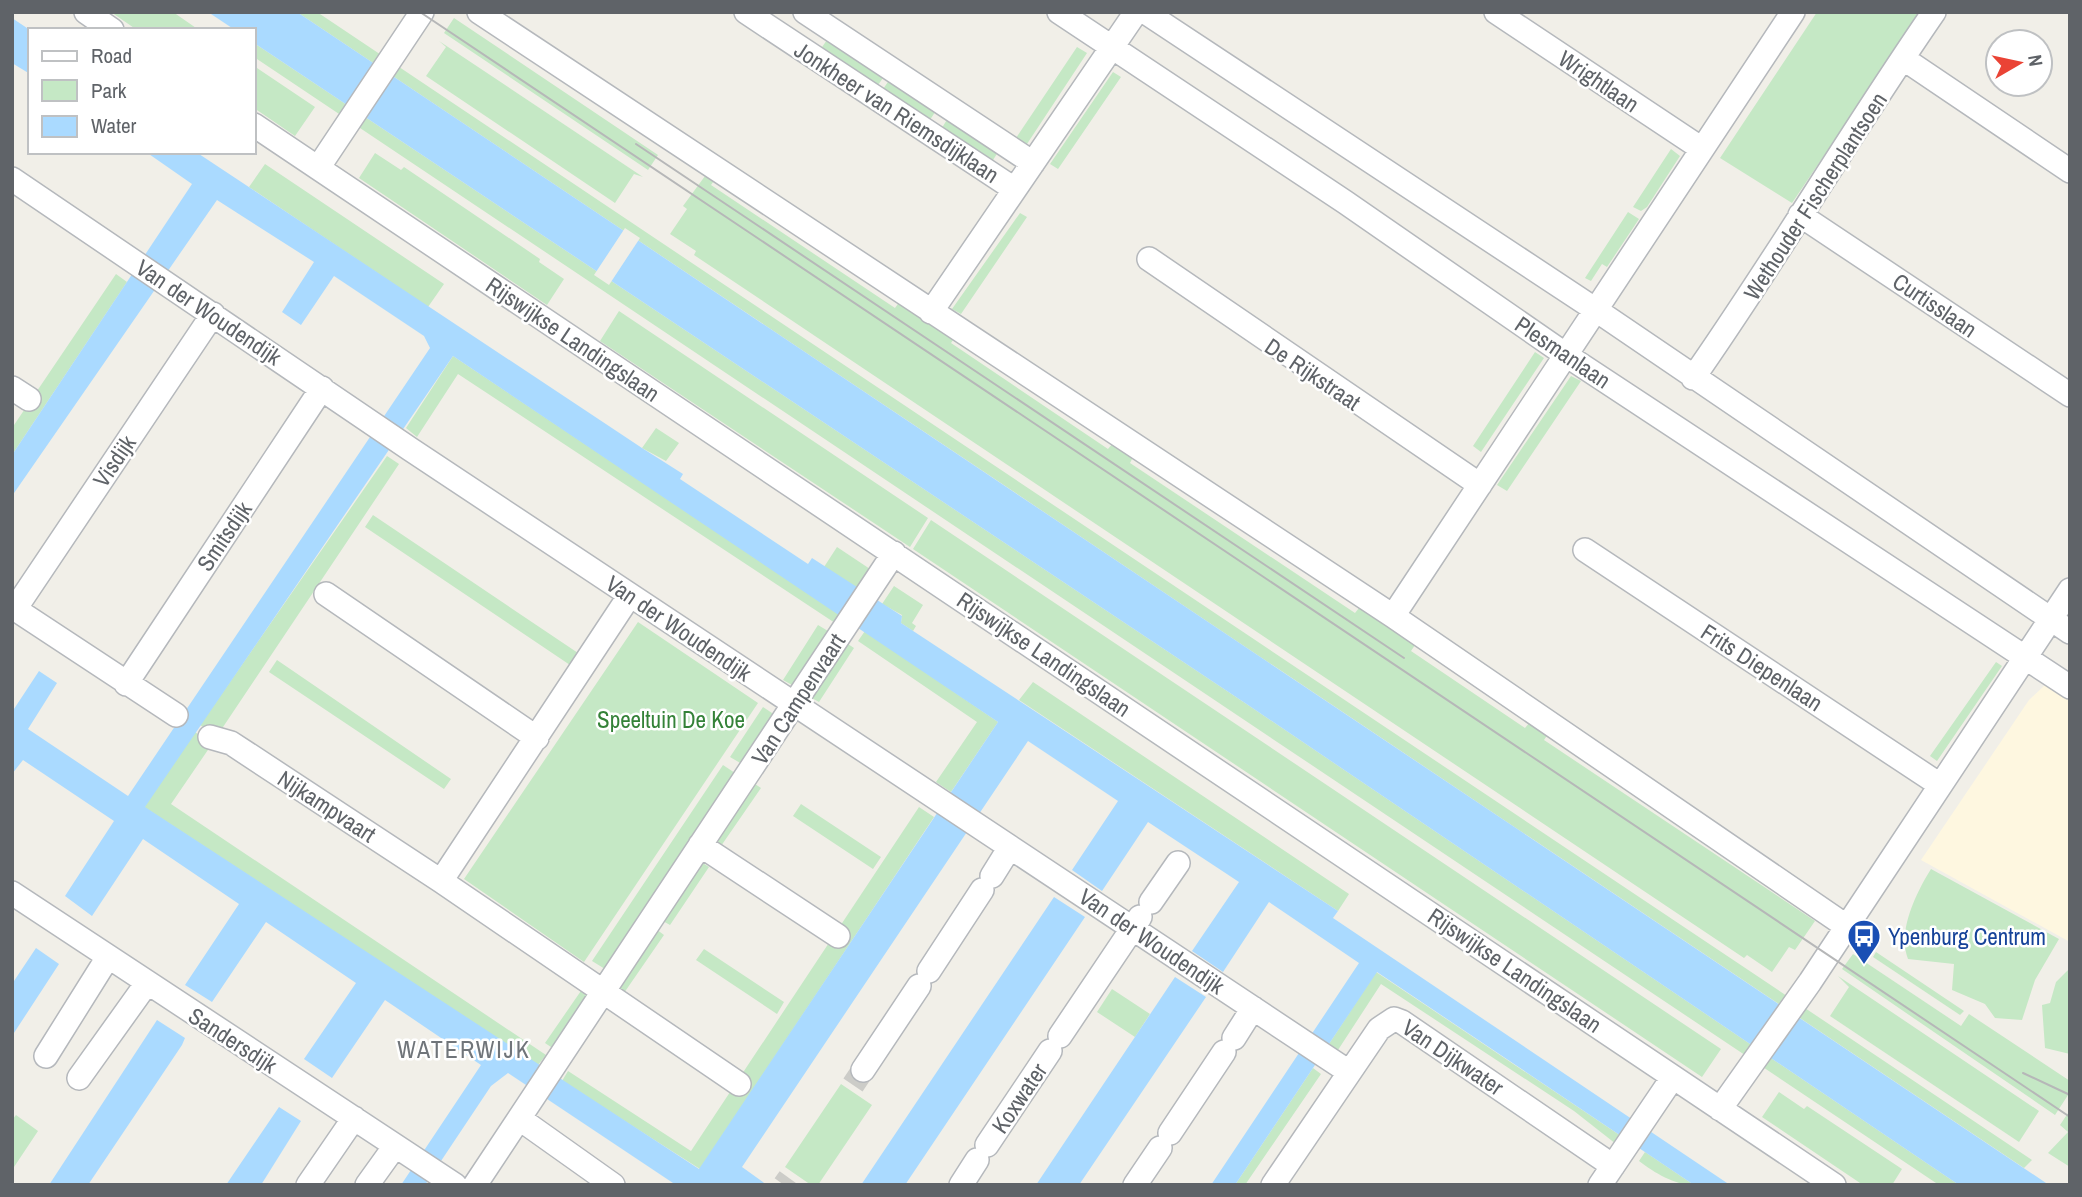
<svg xmlns="http://www.w3.org/2000/svg" width="2082" height="1197" viewBox="0 0 2082 1197" font-family="'Archivo Narrow',sans-serif">
<style>
.commercial{fill:#fef7e0}
.green{fill:#c5e8c5}
.water{fill:#aadaff;fill-rule:evenodd}
.pier{fill:#f1efe8}
.lines{fill:none;stroke-linecap:round;stroke-linejoin:round}
.street-tunnel{stroke:#ccccc8;stroke-width:23;stroke-dasharray:23 11;stroke-linecap:butt}
.street-casing{stroke:#b5b8bc;stroke-width:26}
.street{stroke:#fff;stroke-width:23}
.tram{stroke:#b6b7b8;stroke-width:2}
.labels{text-anchor:middle;dominant-baseline:central;stroke-width:5;stroke-linejoin:round;paint-order:stroke}
.street-label{font-size:23px;fill:#5f6368;stroke:#fff}
.park-label{font-size:23px;fill:#348238;stroke:#fff}
.transit-label{font-size:23px;fill:#164399;stroke:#fff;text-anchor:start}
.neighbourhood-label{font-size:24px;letter-spacing:2px;fill:#70757a;stroke:#fff}
</style>
<rect width="100%" height="100%" fill="#f1efe8"/>
<path class="commercial" d="M2046,684L2070,700V942L1921,860L2029,700Z"/>
<path class="green" d="M111,12H173L199,30H137Z
M297,12H317L2032,1160L2024,1168Z
M1817,12H1921L1792,203L1720,158Z
M454,18L658,155L648,170L444,33Z
M829,37L885,75L876,88L820,50Z
M439,41L643,177L634,174L615,203L426,76L446,47Z
M254,43L1248,705L1959,1185H1939L254,57Z
M1077,47L1087,53L1025,147L1014,141Z
M254,66L315,107L295,136L254,108Z
M1113,72L1121,77L1058,169L1050,164Z
M890,79L937,109L928,123L881,92Z
M948,118L998,152L990,165L940,131Z
M1671,149L1680,156L1647,207L1641,211L1633,207Z
M375,153L401,170L404,167L540,259L539,262L564,279L547,305L359,178Z
M265,164L444,284L428,307L249,187Z
M708,172L716,178L711,185L895,308L900,301L955,337L951,343L1108,449L1113,443L1133,457L1130,463L1355,613L1359,608L1415,645L1411,651L1525,728L1530,722L1548,734L1544,740L1815,921L1795,950L1789,947L1772,972L1747,955L1744,958L694,255L696,251L670,234L687,209L683,206Z
M1628,212L1639,219L1607,267L1602,264L1591,281L1585,278Z
M1020,213L1027,217L961,314L952,309Z
M116,274L127,282L12,455V428Z
M619,311L928,518L910,547L600,341Z
M1535,352L1544,358L1481,452L1473,446Z
M453,356L840,614L835,623L458,374L417,437L406,428Z
M1571,376L1581,381L1507,491L1497,485Z
M656,428L679,443L666,461L642,448Z
M387,456L399,464L217,736L200,725Z
M373,515L578,653L570,665L365,527Z
M931,520L1721,1049L1702,1077L913,549Z
M837,547L873,571L860,591L824,567Z
M894,586L923,605L912,623L916,626L913,631L901,623L902,615L882,604Z
M638,622L758,703L584,962L464,879Z
M818,625L828,631L792,685L783,680Z
M865,631L998,722L951,792L936,782L977,722L858,641Z
M845,642L854,648L819,702L810,697Z
M277,660L451,779L444,789L269,672Z
M1996,662L2002,666L1937,761L1930,756Z
M1033,682L1349,894L1338,911L1019,700Z
M763,707L775,715L742,764L730,757Z
M195,732L212,744L171,804L546,1055L538,1065L144,807Z
M723,765L735,773L605,969L592,961Z
M752,782L761,788L721,846L713,840Z
M801,804L881,857L873,869L793,816Z
M919,807L934,817L700,1169L562,1081L568,1071L691,1151Z
M701,862L709,867L670,925L661,920Z
M1931,869L2059,939L2035,980L2022,1020L1995,1018L1985,1004L1952,990L1954,964L1908,959C1897,932 1916,893 1931,869Z
M656,929L664,935L624,993L616,987Z
M704,949L784,1002L777,1014L696,960Z
M1876,952L1964,1011L1960,1015L1873,957Z
M1853,954L1961,1026L1969,1014L2070,1081V1092L2055,1115L1842,969Z
M2070,968V1054L2045,1048L2042,1005L2050,1003L2056,982Z
M1376,972L1621,1136L1616,1144L1574,1111L1381,984L1338,1050L1329,1044Z
M1838,976L2039,1111L2019,1142L1830,1016L1849,987Z
M585,985L589,996L554,1049L545,1043Z
M1112,989L1150,1014L1135,1037L1097,1012Z
M1313,1068L1321,1074L1245,1185H1235Z
M841,1084L872,1105L818,1185H811L785,1167Z
M1779,1092L1804,1109L1807,1106L1902,1169L1892,1185H1863L1762,1117Z
M2070,1110V1167L2048,1153L2068,1132L2060,1125Z
M16,1115L38,1131L12,1170V1120Z
M1645,1152L1694,1185C1674,1185 1655,1173 1639,1161Z"/>
<path class="water" d="M208,12H297L2049,1185H1959L1248,705L254,43V30H235Z
M12,18L30,30V74L12,63Z
M146,152H196L642,448L683,474L680,479L808,564L812,558L902,616L901,623L1338,911L1333,918L1730,1185H1694L1377,972L1235,1185H1211L1359,963L1269,902L1223,972L1192,951L1239,882L1148,822L1102,891L1072,870L1118,801L1028,741L742,1167L767,1185H676L508,1073L491,1086L425,1185H401L481,1065L385,1000L332,1078L304,1059L356,983L266,922L212,1002L185,985L239,904L143,839L92,916L65,896L114,821L23,760L12,774V712L39,671L57,683L28,729L128,796L430,348L424,336L334,276L301,325L282,312L314,262L217,200L12,496V455L192,184ZM453,356L998,722L699,1169L145,807Z
M1054,897L1085,917L905,1185H861Z
M36,948L59,964L12,1036V984Z
M1175,977L1206,997L1079,1185H1036Z
M157,1020L185,1038L182,1045L88,1185H49Z
M279,1107L301,1121L261,1185H226Z"/>
<path class="pier" d="M625,228L640,238L609,285L594,275Z"/>
<g class="lines">
<path class="street-tunnel" d="M853,1085L863,1070
M784,1185L789,1178"/>
<defs>
<path id="street" d="M86,12L112,30
M479,12L1393,616L1846,926
M746,12L1014,189
M805,12L1033,163
M1059,12L1345,202L1566,355L2070,687
M1145,12L1596,310L2070,632
M1496,12L1702,149
M1904,59L2070,171
M254,125L1834,1185
M318,168L422,12
M12,179L410,449L1349,1072
M1800,215L2070,395
M1149,259L1480,485
M931,312L1136,12
M1693,378C1777,258 1851,132 1934,12
M12,388L29,399
M1585,550L1940,785
M326,594L537,738
M12,607L176,715
M15,609L213,314
M1393,616L1793,12
M126,684L322,388
M210,737L231,743L441,881L739,1084
M700,845L838,936
M992,876L1010,847
M441,881L630,595
M12,893L455,1185
M1151,902L1178,863
M929,971L982,890
M1060,1036L1140,917
M1234,1038L1253,1008
M46,1056L108,957
M863,1070L919,986
M79,1078L147,983
M1720,1109L1810,982L2070,590
M520,1119L613,1185
M1170,1133L1224,1052
M987,1145L1050,1051
M308,1185L354,1118
M367,1185L395,1146
M475,1185L894,553
M961,1185L977,1160
M1135,1185L1160,1148
M1273,1185L1379,1029L1394,1019L1402,1022L1613,1166
M1600,1185L1673,1077"/>
</defs>
<use href="#street" class="street-casing"/>
<use href="#street" class="street"/>
<path class="tram" d="M420,12L2070,1117
M636,144L1404,658
M2023,1073L2070,1095"/>
</g>
<defs>
<symbol id="bus-pin" viewBox="-11 -11 22 30"><path d="M0 17L-7.5 6A9.5 9.5 0 1 1 7.5 6Z" fill="#1a4fb4" stroke="#fff"/><path d="M-5-6H5V4H4V6H2V4H-2V6H-4V4H-5ZM-3.5-4V0h7V-4ZM-3.5 1.2v1.5H-2V1.2ZM2 1.2v1.5H3.5V1.2Z" fill="#fff"/></symbol>
</defs>
<g fill-rule="evenodd">
<use href="#bus-pin" x="1845" y="917" width="38" height="52"/>
</g>
<g class="labels">
<g class="street-label">
<text transform="translate(1599 81) rotate(34)">Wrightlaan</text>
<text transform="translate(897 112) rotate(33)">Jonkheer van Riemsdijklaan</text>
<text transform="translate(1815 196) rotate(-57)">Wethouder Fischerplantsoen</text>
<text transform="translate(1935 305) rotate(34)">Curtisslaan</text>
<text transform="translate(209 312) rotate(34)">Van der Woudendijk</text>
<text transform="translate(573 339) rotate(34)">Rijswijkse Landingslaan</text>
<text transform="translate(1563 352) rotate(34)">Plesmanlaan</text>
<text transform="translate(1313 374) rotate(34)">De Rijkstraat</text>
<text transform="translate(114 461) rotate(-56)">Visdijk</text>
<text transform="translate(224 536) rotate(-56)">Smitsdijk</text>
<text transform="translate(679 628) rotate(34)">Van der Woudendijk</text>
<text transform="translate(1044 654) rotate(34)">Rijswijkse Landingslaan</text>
<text transform="translate(1762 667) rotate(33)">Frits Diepenlaan</text>
<text transform="translate(798 699) rotate(-57)">Van Campenvaart</text>
<text transform="translate(327 806) rotate(33)">Nijkampvaart</text>
<text transform="translate(1152 941) rotate(34)">Van der Woudendijk</text>
<text transform="translate(1515 970) rotate(34)">Rijswijkse Landingslaan</text>
<text transform="translate(233 1040) rotate(33)">Sandersdijk</text>
<text transform="translate(1453 1057) rotate(34)">Van Dijkwater</text>
<text transform="translate(1019 1098) rotate(-56)">Koxwater</text>
</g>
<g class="park-label">
<text x="671" y="719">Speeltuin De Koe</text>
</g>
<g class="transit-label">
<text x="1888" y="936">Ypenburg Centrum</text>
</g>
<g class="neighbourhood-label">
<text x="464" y="1049">WATERWIJK</text>
</g>
</g>
<rect width="2082" height="1197" fill="none" stroke="#5f6368" stroke-width="28"/>
<rect x="28" y="28" width="228" height="126" fill="#ffffff" stroke="#bfc1c3" stroke-width="2"/>
<rect x="42" y="51" width="35" height="10" fill="#ffffff" stroke="#bfc1c3" stroke-width="2"/>
<text x="91" y="63" font-size="21" fill="#5f6368">Road</text>
<rect x="42" y="80" width="35" height="21" fill="#c5e8c5" stroke="#bfc1c3" stroke-width="2"/>
<text x="91" y="98" font-size="21" fill="#5f6368">Park</text>
<rect x="42" y="116" width="35" height="21" fill="#aadaff" stroke="#bfc1c3" stroke-width="2"/>
<text x="91" y="133" font-size="21" fill="#5f6368">Water</text>
<g transform="translate(2019 63) rotate(81)"><circle r="33" fill="#ffffff" stroke="#bfc1c3" stroke-width="2"/>
<path d="M0-5L12 26L0 18L-12 26Z" fill="#ea4335"/>
<text y="-10" font-size="19" font-weight="bold" text-anchor="middle" fill="#5f6368">N</text>
</g>
</svg>
